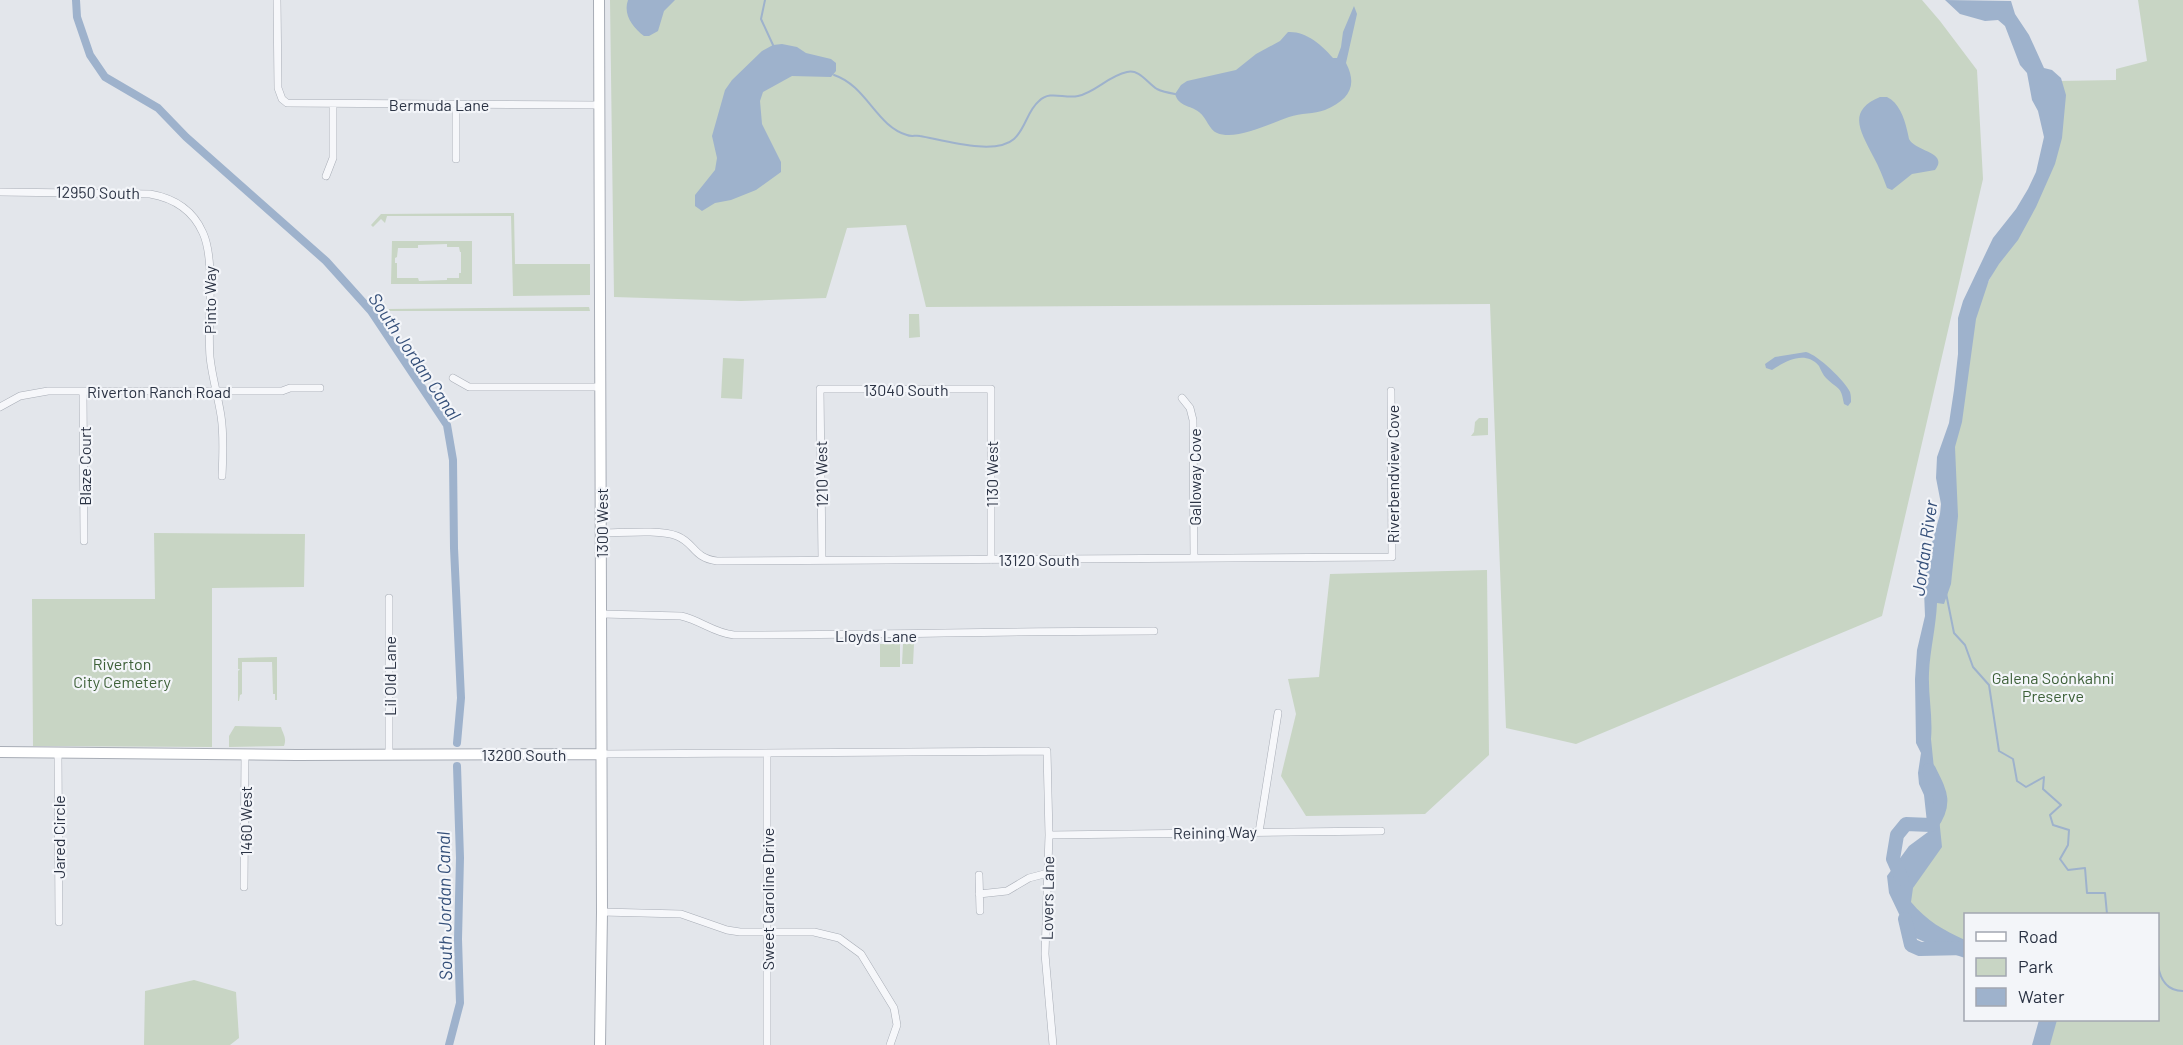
<svg xmlns="http://www.w3.org/2000/svg" width="2183" height="1045" viewBox="0 0 2183 1045" font-family="Barlow,sans-serif">
<style>
.green{fill:#c8d5c4;fill-rule:evenodd}
.water{fill:#9eb2cc}
.lines{fill:none;stroke-linecap:round;stroke-linejoin:round}
.stream{stroke:#9eb2cc;stroke-width:2}
.canal{stroke:#9eb2cc;stroke-width:8}
.river{stroke:#9eb2cc;stroke-width:14}
.street-casing{stroke:#a8adb6;stroke-width:8}
.secondary-casing{stroke:#a8adb6;stroke-width:12}
.street{stroke:#f6f7fa;stroke-width:7}
.secondary{stroke:#fff;stroke-width:10}
.labels{text-anchor:middle;dominant-baseline:central;stroke-width:4.5;stroke-linejoin:round;paint-order:stroke}
.street-label{font-size:16px;fill:#2b3344;stroke:#f3f5f9}
.park-label{font-size:16px;fill:#3d6038;stroke:#f3f5f9}
.water-label{font-size:18px;font-style:italic;fill:#344f79;stroke:#f3f5f9}
</style>
<rect width="100%" height="100%" fill="#e3e6eb"/>
<path class="green" d="M610,0H1922L1940,21L1977,70L1983,179L1882,616L1576,744L1506,728L1490,304L926,307L906,225L847,228L826,298L741,301L614,297Z
M2138,0H2183V1045H2042L2055,1020H2158V914H1966L1965,944L1911,912L1907,887L1937,827L1941,813L1940,800L1932,778L1925,700L1950,456L1975,309L2056,144L2058,81L2116,80V69L2147,61Z
M514,213L515,264H590V295L513,296L511,216H387L385,223L381,219L373,227L371,225L381,214Z
M392,241H472V284H391ZM447,244V247H459L460,252H461V273H459V278H447V280L419,281L418,278H397V263H395V258L397,257L398,248H418V245Z
M385,303L387,309L589,307L590,311H382L379,308Z
M909,314H919L920,337L909,338Z
M723,358L744,359L742,399L721,398Z
M1479,418H1488V435L1471,436L1474,432L1475,422Z
M154,533L305,534L304,587L212,588V747L33,746L32,599H155Z
M1487,570L1489,755L1425,814L1306,816L1281,776L1296,714L1288,679L1319,677L1330,574Z
M880,644H900V667H880Z
M903,644H914L913,664H902Z
M277,657V700H275V694H273L272,662H242V694L240,695L239,701H238V671L240,669H238V658Z
M235,726L281,727C283,734 287,738 284,746L229,747V736Z
M194,980L236,992L239,1038L230,1045H144L145,991Z"/>
<path class="water" d="M628,0H675L664,11L658,31L649,36H644C632,27 623,14 628,0Z
M1945,0L2011,1L2015,14L2029,35L2044,68L2052,70L2061,78L2066,95L2062,138L2055,164L2036,207L2018,240L1999,264L1989,280L1976,319L1962,422L1955,447L1958,516L1951,584L1944,604L1937,603C1936,627 1930,650 1929,673C1928,695 1933,717 1931,739L1942,847L1913,888L1911,902C1927,921 1943,930 1965,940V958L1947,952L1909,935L1889,893L1887,876L1909,846L1928,832L1924,795L1919,784L1918,773L1921,753L1916,743L1915,679L1917,650L1925,616L1924,591L1928,557L1940,514L1941,504L1936,478L1937,457L1949,423L1954,390L1958,354V318L1963,301L1993,238L2016,209L2028,189L2036,172L2044,137L2038,111L2032,100L2027,73L2020,65L2005,26L1998,20L1985,21L1960,14Z
M1354,6L1357,14L1346,63C1358,86 1349,100 1325,110C1314,114 1301,113 1289,117C1271,123 1236,141 1217,133C1209,130 1207,118 1199,112C1190,105 1179,107 1175,94L1181,85L1187,81L1236,70L1256,54L1280,41L1288,32C1306,31 1322,45 1333,58H1337L1341,47L1343,32Z
M782,44L797,47L806,53L831,59L836,63V71L831,77L792,76L763,92L760,101L762,124L781,162V172L756,190L731,200L715,203L702,211L695,206V195L715,170L717,158L712,136L725,90L732,80L762,51L773,45Z
M1880,97H1887C1899,103 1904,117 1907,130C1907,130 1909,138 1909,139C1916,152 1949,152 1935,170L1912,174L1892,190L1887,188C1883,177 1879,167 1873,156C1861,132 1846,111 1880,97Z
M1806,352C1818,355 1845,381 1850,392C1851,395 1851,399 1851,402L1848,406L1844,404C1841,385 1838,390 1826,378C1823,375 1821,370 1819,366C1805,350 1786,361 1772,370L1766,368L1765,364L1775,357Z
M2039,1020H2057L2050,1045H2032Z"/>
<g class="lines">
<path class="stream" d="M765,0L761,19L773,45
M834,75C867,86 876,126 907,135C911,137 916,135 920,136C943,140 995,156 1014,139C1026,128 1027,111 1039,101C1050,90 1064,99 1078,96C1096,92 1108,76 1127,72C1140,69 1147,83 1157,89C1163,92 1169,93 1175,94
M1946,593L1954,633L1965,645L1973,667L1989,685L1999,751L2013,759L2017,781L2026,787L2044,777L2043,789L2061,805L2050,815L2053,825L2069,830L2068,845L2060,859L2068,870L2085,868L2087,893H2105L2107,914
M2158,965C2160,979 2167,991 2183,991"/>
<path class="canal" d="M76,0L77,17L90,55L105,77L158,108L186,137L326,261L371,311L447,425L453,460L454,548L461,698L457,743
M449,1045L460,1003L458,939L460,858L457,766"/>
<path class="river" d="M1902,879L1893,859L1897,835L1906,824L1931,825C1947,803 1940,792 1929,770
M1905,919L1911,945L1920,949L1966,948"/>
<defs>
<path id="street" d="M277,0L278,88L282,99L287,103L598,105
M456,159V104
M326,176L333,158V104
M0,192L150,194C173,198 193,210 203,233C216,262 207,322 210,357C212,377 218,396 221,416C224,435 223,456 222,476
M453,378L469,387H600
M83,391L84,541
M1182,398L1190,408L1193,420L1194,558
M0,407L20,396L48,391H282L290,388H320
M601,533C621,533 660,529 677,536C695,543 693,558 717,561L1392,557L1391,391
M822,560L820,389H991V560
M389,598V755
M602,614L681,616C700,620 714,633 734,635C874,635 1014,631 1154,631
M58,753L59,922
M601,754L1047,751L1049,835L1045,954L1053,1045
M1259,832L1278,713
M1049,835L1381,831
M979,875L980,911
M244,887L245,754
M979,894L1007,891L1029,878L1048,873
M602,912L681,914L727,930L740,932H814L839,938L861,954L894,1008L897,1025L890,1045
M767,1045V753"/>
<path id="secondary" d="M599,0L602,912L600,1045
M0,752L296,755L601,754"/>
</defs>
<use href="#street" class="street-casing"/>
<use href="#secondary" class="secondary-casing"/>
<use href="#street" class="street"/>
<use href="#secondary" class="secondary"/>
</g>
<g class="labels">
<g class="street-label">
<text x="439" y="104">Bermuda Lane</text>
<text transform="translate(98 192) rotate(1)">12950 South</text>
<text transform="translate(209 300) rotate(-90)">Pinto Way</text>
<text x="906" y="389">13040 South</text>
<text x="159" y="391">Riverton Ranch Road</text>
<text transform="translate(84 466) rotate(-90)">Blaze Court</text>
<text transform="translate(821 474) rotate(-91)">1210 West</text>
<text transform="translate(991 474) rotate(-90)">1130 West</text>
<text transform="translate(1392 474) rotate(-90)">Riverbendview Cove</text>
<text transform="translate(1194 477) rotate(-90)">Galloway Cove</text>
<text transform="translate(601 523) rotate(-90)">1300 West</text>
<text x="1039" y="559">13120 South</text>
<text x="876" y="635">Lloyds Lane</text>
<text transform="translate(389 676) rotate(-90)">Lil Old Lane</text>
<text x="524" y="754">13200 South</text>
<text transform="translate(245 821) rotate(-90)">1460 West</text>
<text transform="translate(1215 832) rotate(-1)">Reining Way</text>
<text transform="translate(58 837) rotate(-90)">Jared Circle</text>
<text transform="translate(1047 898) rotate(-89)">Lovers Lane</text>
<text transform="translate(767 899) rotate(-90)">Sweet Caroline Drive</text>
</g>
<g class="park-label">
<text x="122" y="663">Riverton<tspan x="122" dy="18">City Cemetery</tspan></text>
<text x="2053" y="677">Galena Soónkahni<tspan x="2053" dy="18">Preserve</tspan></text>
</g>
<g class="water-label">
<text transform="translate(415 356) rotate(56)">South Jordan Canal</text>
<text transform="translate(1924 548) rotate(-82)">Jordan River</text>
<text transform="translate(444 906) rotate(-91)">South Jordan Canal</text>
</g>
</g>
<rect x="1964" y="913" width="195" height="108" fill="#f3f5f9" stroke="#a3a7b1" stroke-width="1.5"/>
<rect x="1976" y="932" width="30" height="9" fill="#ffffff" stroke="#a3a7b1" stroke-width="1.5"/>
<text x="2018" y="943" font-size="18" fill="#2b3344">Road</text>
<rect x="1976" y="958" width="30" height="18" fill="#c8d5c4" stroke="#a3a7b1" stroke-width="1.5"/>
<text x="2018" y="973" font-size="18" fill="#2b3344">Park</text>
<rect x="1976" y="988" width="30" height="18" fill="#9eb2cc" stroke="#a3a7b1" stroke-width="1.5"/>
<text x="2018" y="1003" font-size="18" fill="#2b3344">Water</text>
</svg>
